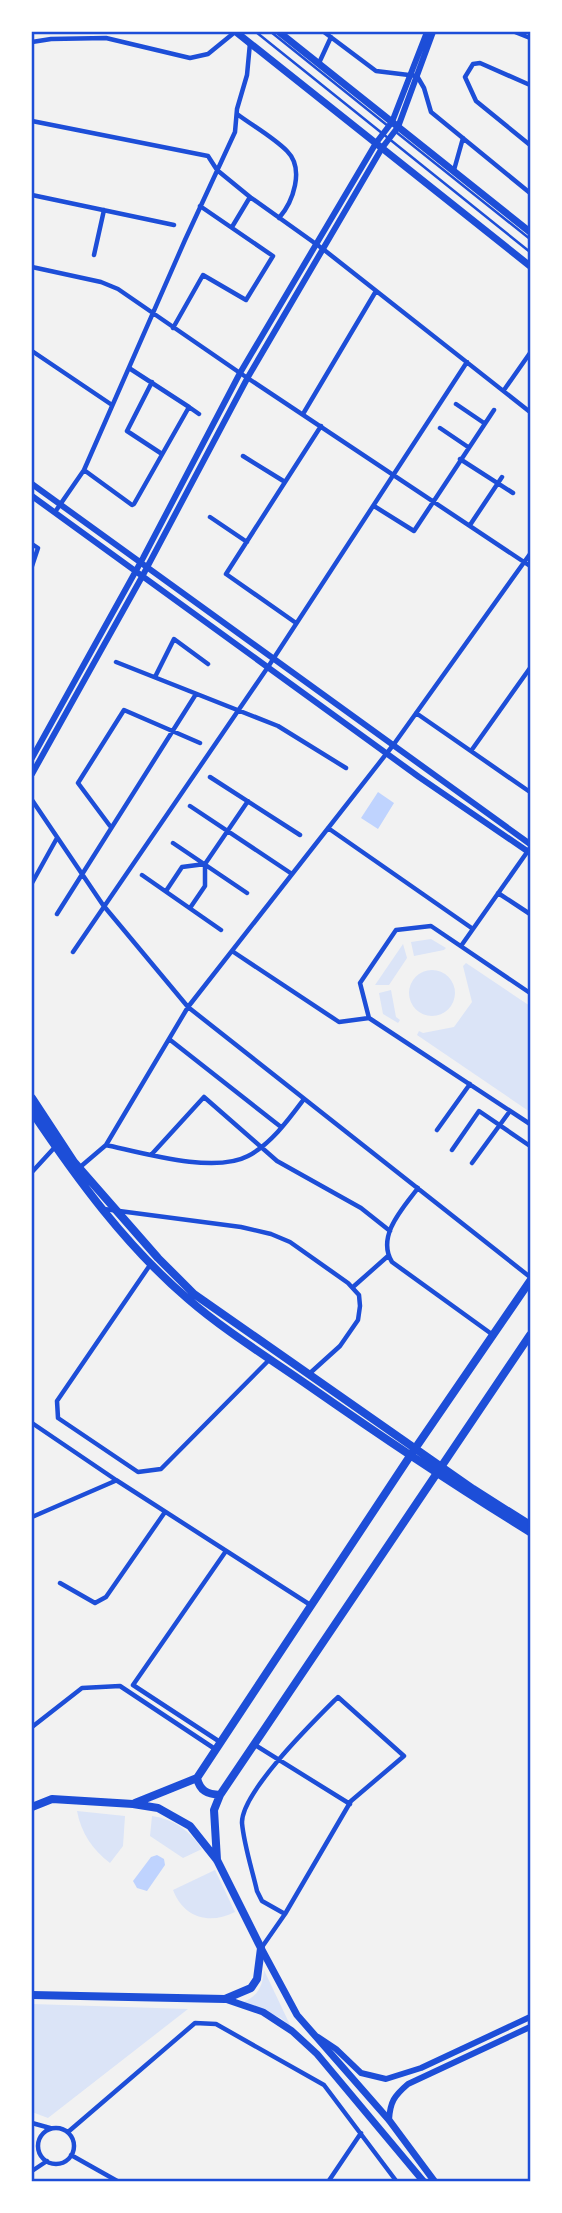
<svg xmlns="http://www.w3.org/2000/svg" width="562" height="2213" viewBox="0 0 562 2213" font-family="'Source Sans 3',sans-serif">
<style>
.green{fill:#dbe4f7}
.water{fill:#bfd3fe}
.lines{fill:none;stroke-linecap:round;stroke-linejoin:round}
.service{stroke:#1d4ed8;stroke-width:2.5}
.minor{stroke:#1d4ed8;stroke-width:4.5}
.tertiary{stroke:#1d4ed8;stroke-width:6}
.secondary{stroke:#1d4ed8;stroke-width:7}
.primary{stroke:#1d4ed8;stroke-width:8}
.neatline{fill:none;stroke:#1d4ed8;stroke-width:2.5}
</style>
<rect width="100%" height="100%" fill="#f2f2f2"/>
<path class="green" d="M431,939L446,948L444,950L414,956L411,942Z
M403,944L407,958L389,985H375Z
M466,963L530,1006V1112L417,1035L419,1031L423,1033L454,1027L472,1002L463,966Z
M409 993a23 23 0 1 1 46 0a23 23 0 1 1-46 0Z
M391,990L396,1017L400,1020L398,1023L383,1014L379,993Z
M77,1811L125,1816L123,1846L110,1863C93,1850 81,1833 77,1811Z
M152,1816C174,1819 190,1831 202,1849L183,1858L150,1836Z
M215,1870L235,1912C209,1925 184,1918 173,1890Z
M264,1970L291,2027L281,2018L243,2002C258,1997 263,1985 264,1970Z
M32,2004L188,2009L48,2118L32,2112Z"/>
<path class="water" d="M378,792L394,803L378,829L361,818Z
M157,1855L164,1859L165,1865L147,1891L137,1888L133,1881L151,1857Z"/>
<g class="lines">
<path class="service" d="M256,32L530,252
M271,32L388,126
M396,132L530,239"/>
<path class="minor" d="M324,32L376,71L417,76L424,88L431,112L530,193
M515,32L530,38
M32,42L51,39L106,38L190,58L208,54L235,32
M319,63L331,37
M530,85L480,63L473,64L465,77L476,101L530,145
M237,114C253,126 273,137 287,151C305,169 293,202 279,218
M32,121L208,156L217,170L250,197L323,249L530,412
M454,170L463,138
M32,195L174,225
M232,227L250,197
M94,255L104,210
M32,267L101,282L118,289L240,373L530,566
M173,328L203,275L246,300L273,256L200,206
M32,351L112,405
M129,368L189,407
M152,382L127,431L162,454
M504,390L530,353
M456,404L484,423
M303,414L376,291
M440,428L468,447
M243,456L285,482
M460,459L513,493
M84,470L132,505L134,504L189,407L199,414
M374,506L414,531L494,410
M55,512L84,470L185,240L235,132L237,109L247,75L250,43
M210,517L247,542
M470,525L502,477
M32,544L38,548L32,566
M296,623L226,574L321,426
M116,662L278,726L346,768
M155,677L174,639L208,664
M416,713L530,792
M471,751L530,668
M210,777L300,835
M32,800L103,905L188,1007L530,1277
M190,806L292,874
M110,826L78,783L124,710L200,743
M328,828L473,929
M173,843L247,893
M142,875L221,930
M32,883L57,838
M166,891L182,867L205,864
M498,893L530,914
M190,908L205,886V864L248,801
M57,914L196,694
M461,946L530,848
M232,951L339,1022L369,1018L530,1124
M73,952L268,667L467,362
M369,1018L360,983L396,930L431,926L530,993
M169,1039L281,1127
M437,1130L470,1084
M106,1145C143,1153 214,1174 248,1156C271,1144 289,1119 304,1099
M452,1150L479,1111L530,1146
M151,1155L204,1097L277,1161L361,1208L390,1231
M472,1163L510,1111
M79,1168L106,1145L188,1007L394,744L530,554
M32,1172L55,1147
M418,1188C403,1208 376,1236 392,1262L493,1335
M104,1209L241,1227L271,1234L290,1242L348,1283L359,1295L360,1306L358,1320L340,1346L309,1374
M150,1265L57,1401L58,1418L138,1472L161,1469L270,1359
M353,1287L388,1256
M32,1423L116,1480L312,1606
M32,1517L115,1481
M60,1583L95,1603L106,1597L165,1512
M32,1727L82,1688L120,1686L215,1749
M220,1742L133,1685L226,1551
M255,1745L350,1804
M262,1947L285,1914L351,1801L404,1756L338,1697C316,1719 241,1792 242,1823C244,1845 252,1869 257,1891L262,1901L285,1914
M32,2123L50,2128
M38 2146a18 18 0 1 1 36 0a18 18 0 1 1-36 0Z
M68,2132L195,2023L216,2024L324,2085L397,2182
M71,2155L119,2182
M32,2171L47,2161
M328,2182L361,2133"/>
<path class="tertiary" d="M32,484L530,844
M32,496L419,777L530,853
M32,758L143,558L240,373L376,143L392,122L427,32
M32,774L143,575L248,377L382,148L398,127L433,32
M318,2037L336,2049L361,2073L386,2079L421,2068L530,2017
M389,2120C390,2102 394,2096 408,2084L530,2027"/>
<path class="secondary" d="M236,32L530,266
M279,32L530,232
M261,1948L297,2015L389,2120L435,2182
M225,1999L263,2012L292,2031L317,2054L424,2182"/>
<path class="primary" d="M32,1098L74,1162L158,1258L194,1294L473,1489L530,1525
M32,1112C77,1179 126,1246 188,1299C225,1331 269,1358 309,1386C382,1437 455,1486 530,1532
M197,1778L410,1456L530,1281
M197,1778C200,1791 207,1794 220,1795
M135,1803L197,1778
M32,1807L52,1799L133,1804L158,1808L190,1826L217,1860L261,1948L257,1979L251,1988L225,1999L32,1995
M217,1860L214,1810L220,1795L530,1335"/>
</g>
<rect width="562" height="2213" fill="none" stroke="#ffffff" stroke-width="66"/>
<rect x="33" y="33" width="496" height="2147" class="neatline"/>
</svg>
